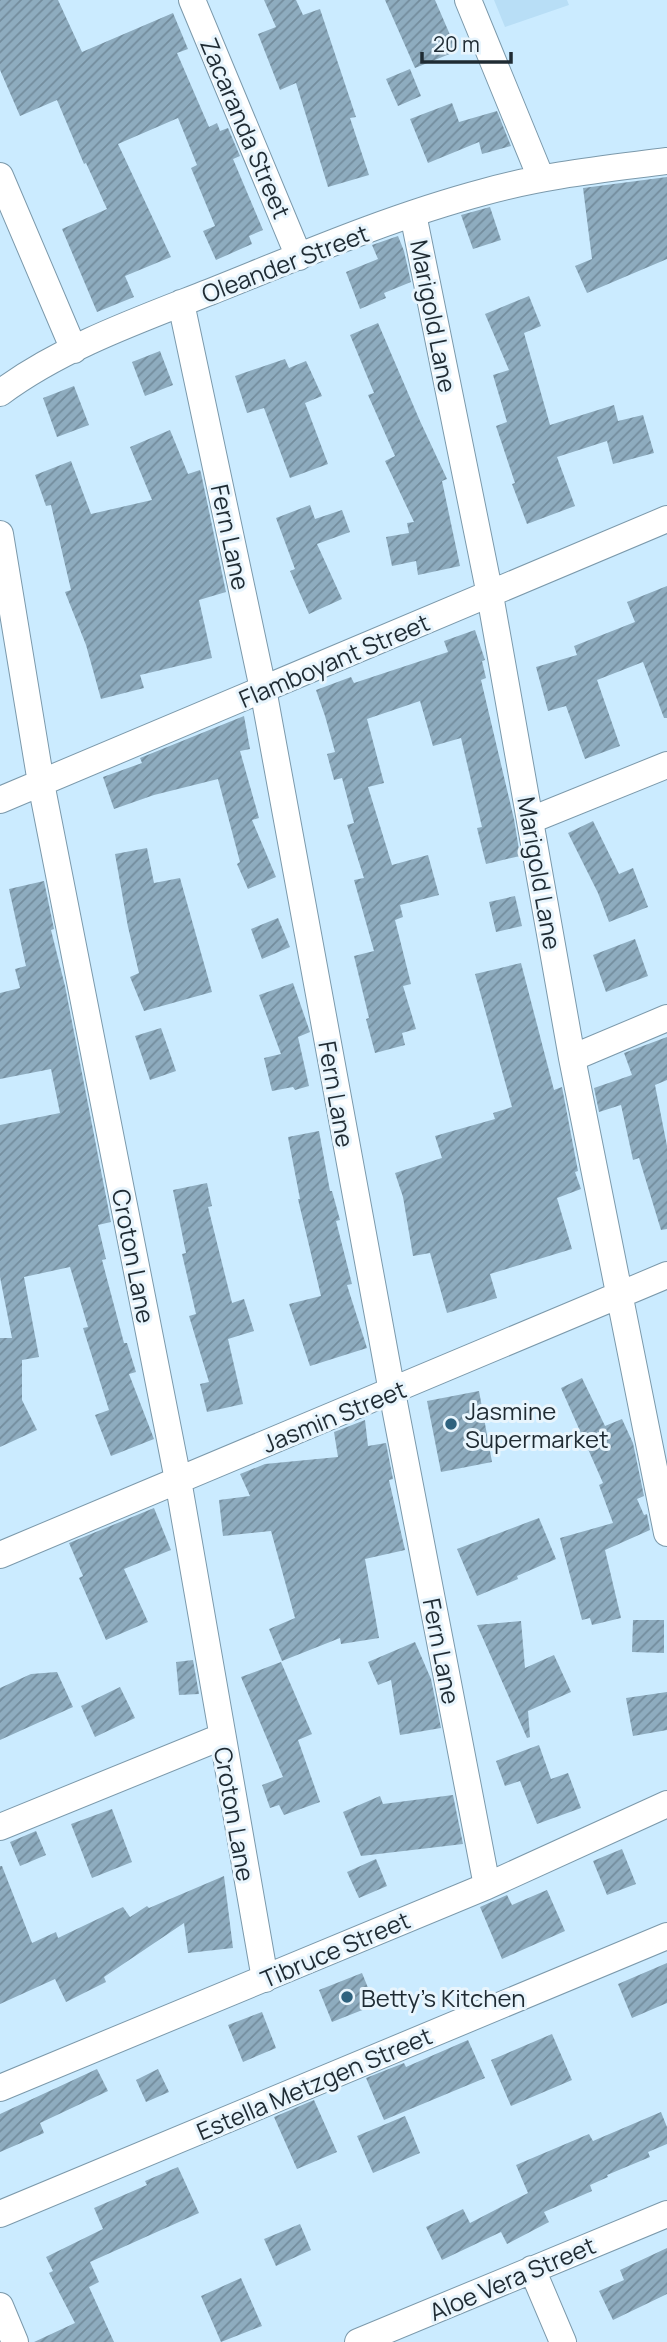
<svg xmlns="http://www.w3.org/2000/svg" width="667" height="2342" viewBox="0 0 667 2342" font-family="Manrope,sans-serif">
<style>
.built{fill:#b8def6}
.building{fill:url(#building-hatch)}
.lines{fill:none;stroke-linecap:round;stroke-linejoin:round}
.street-casing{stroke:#7b99ab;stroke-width:28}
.street{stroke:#fff;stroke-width:26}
.poi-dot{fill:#2e627e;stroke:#e8f5fd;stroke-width:2.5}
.labels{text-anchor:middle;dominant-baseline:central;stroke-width:6;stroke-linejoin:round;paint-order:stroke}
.street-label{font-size:24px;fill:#1f2b33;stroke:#e8f5fd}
.poi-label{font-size:24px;fill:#1f2b33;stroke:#e8f5fd;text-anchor:start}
</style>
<defs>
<pattern id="building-hatch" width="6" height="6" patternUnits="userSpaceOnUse" patternTransform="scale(1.75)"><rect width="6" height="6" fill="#8eacbf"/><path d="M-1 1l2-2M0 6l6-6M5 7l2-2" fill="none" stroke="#738c9c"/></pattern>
</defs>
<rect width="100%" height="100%" fill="#cbebff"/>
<path class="built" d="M494,0H567L569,5L505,27Z"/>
<path class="building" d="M0,0H58L82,52L173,13L188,49L177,53L209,127L217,123L220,131L228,128L240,156L233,159L263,230L249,236L252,244L216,260L203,231L215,226L191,168L197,165L178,118L118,144L171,257L125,276L134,297L97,312L62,229L107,209L86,163L84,164L57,100L20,116L0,70Z
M264,0H296L303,15L320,9L356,117L350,118L369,175L328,187L296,83L280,90L258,34L276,27Z
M385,0H435L457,51L415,68Z
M410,69L421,96L398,106L386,79Z
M452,103L459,122L497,111L511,146L482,154L479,142L428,163L410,119Z
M667,177V259L587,293L575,266L592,259L583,188Z
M490,207L501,240L473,249L461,215Z
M398,236L404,251L411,282L384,293L386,298L360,309L346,272L378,259L372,245Z
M529,296L541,326L524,333L550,425L614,405L618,421L643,415L654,453L613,464L607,441L557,457L575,506L527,524L512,484L515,483L496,426L507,422L493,375L509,370L485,314Z
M378,323L420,421L447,479L442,481L460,566L418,575L416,561L392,566L386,537L409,533L407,523L414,522L385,461L395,456L368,395L374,393L350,335Z
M160,351L173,385L145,396L132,362Z
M285,359L289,368L306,361L322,396L305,403L328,464L290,478L264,408L247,413L235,376Z
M74,386L89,425L57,437L43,398Z
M170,430L188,474L200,470L201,473L226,592L199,600L212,658L140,675L144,688L101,699L86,645L65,592L71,590L51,505L46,506L35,475L71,461L91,514L152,500L130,447Z
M310,505L315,519L342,510L350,532L317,544L342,599L309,614L290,571L295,569L276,518Z
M667,586V718H664L643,662L597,680L620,746L585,759L566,706L548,711L536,667L577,655L574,646L635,622L627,602Z
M475,630L485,660L482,661L486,678L481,680L514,819L520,856L486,864L477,828L482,827L461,738L433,746L420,701L367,719L384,783L368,787L392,865L428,855L439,895L400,905L403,917L395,920L411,984L403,986L416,1029L402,1033L405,1045L375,1053L366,1019L369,1018L354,956L374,951L354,880L364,878L347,825L354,823L342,778L334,780L327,754L335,752L325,716L316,690L351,677L354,683L448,652L444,641Z
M244,716L250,749L240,751L259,818L252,820L276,877L248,889L237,864L240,862L218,779L154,795L114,809L103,777L142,763L140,758Z
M593,821L619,874L633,868L648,907L609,922L598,893L568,833Z
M147,848L154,883L180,878L212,992L144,1011L130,977L139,973L128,927L115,854Z
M44,881L54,929L51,930L65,986L111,1222L98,1225L106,1259L102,1260L124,1343H127L136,1372L129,1374L154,1439L111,1456L95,1415L109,1410L83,1328L88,1327L70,1267L24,1277L39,1357L22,1360V1400L37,1430L0,1447V1338H12L0,1277V1125L60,1113L51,1069L0,1079V993L20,988L15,969L26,966L9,889Z
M515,896L522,926L496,932L489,902Z
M278,918L290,947L262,959L251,929Z
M635,939L648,976L606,992L593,955Z
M521,963L554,1090L562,1087L578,1171L575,1172L581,1189L557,1198L572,1249L490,1274L497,1298L447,1313L430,1253L413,1256L403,1197L395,1173L442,1158L435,1136L495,1119L493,1113L512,1107L475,974Z
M293,983L310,1032L298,1037L309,1086L295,1090L293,1087L272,1091L264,1058L281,1054L259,995Z
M161,1028L176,1071L150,1080L135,1036Z
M667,1037V1080L655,1085L667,1146V1229L661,1230L639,1158L633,1160L621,1105L599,1112L594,1088L632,1075L624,1053Z
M319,1131L330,1191H332L340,1220L336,1221L352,1284L347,1285L367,1348L310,1366L289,1304L321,1296L298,1199H300L288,1137Z
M207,1183L212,1206L208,1207L232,1303L244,1299L254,1331L228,1339L243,1404L207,1412L200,1384L209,1382L189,1316L196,1314L182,1254L186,1253L173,1190Z
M582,1378L605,1426L622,1419L633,1443L644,1496L637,1499L644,1515L647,1514L650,1530L605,1550L621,1618L592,1625L590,1618L582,1620L560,1538L613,1523L599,1485L603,1483L561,1388Z
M479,1391L492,1462L441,1472L427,1401Z
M365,1420L368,1446L386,1443L393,1479L389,1480L405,1550L365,1559L379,1638L341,1644L340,1638L282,1661L269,1629L295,1618L271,1531L223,1536L219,1500L250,1496L240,1474L265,1464L338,1457L334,1432Z
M154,1508L171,1550L124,1569L148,1622L106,1640L79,1578L83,1576L69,1543Z
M539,1518L556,1559L517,1576L518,1579L477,1596L457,1549Z
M633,1620H664V1653L632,1652Z
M521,1621L525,1668L554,1655L571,1692L528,1711L530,1737L527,1738L477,1625Z
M415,1642L431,1679L441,1728L400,1735L391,1680L378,1685L368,1662Z
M193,1660L199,1694L179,1695L176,1662Z
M281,1662L312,1734L298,1740L320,1802L284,1815L279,1805L270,1808L262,1785L283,1777L241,1677Z
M57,1672L73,1707L0,1740V1688L31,1674Z
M120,1687L135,1718L95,1737L81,1706Z
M667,1692V1730L633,1736L626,1698Z
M539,1745L551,1779L568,1773L581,1808L537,1824L520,1781L505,1786L496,1761Z
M453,1795L463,1844L361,1856L343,1812L380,1796L383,1804Z
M112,1809L132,1862L92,1878L71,1824Z
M36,1831L46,1855L20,1866L10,1842Z
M622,1849L636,1884L607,1895L593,1861Z
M376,1859L387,1886L359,1898L347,1872Z
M0,1866H2L32,1943L56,1932L58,1938L123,1907L130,1917L147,1906L149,1908L224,1876L233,1948L188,1953L184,1923L104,1977L106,1982L66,2002L55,1979L0,2004Z
M547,1890L565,1931L502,1959L480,1907L507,1895L512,1905Z
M667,1963V2003L632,2018L618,1984Z
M362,1973L375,2005L332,2022L319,1990Z
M262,2012L276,2048L243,2062L228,2025Z
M552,2034L572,2080L511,2106L491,2060Z
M468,2040L485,2078L384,2120L366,2078L404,2063L406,2067Z
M97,2069L108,2091L40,2123L44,2133L0,2152V2114Z
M158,2069L169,2092L146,2102L136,2080Z
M314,2100L337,2152L297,2169L274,2117Z
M661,2112L667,2127V2144L648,2152L650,2157L607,2175L608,2177L590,2185L592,2191L544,2212L549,2222L507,2244L501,2232L442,2260L426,2227L463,2209L470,2223L528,2193L516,2165L589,2134L593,2141Z
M405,2116L420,2153L373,2173L357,2136Z
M178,2167L199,2213L90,2262L99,2282L89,2287L114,2342H34L75,2323L49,2273L53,2271L46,2257L103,2229L94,2208L147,2185L145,2181Z
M300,2224L311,2250L276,2266L264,2239Z
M667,2248V2294L613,2320L599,2291L624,2280L620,2270Z
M241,2278L262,2326L221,2342L201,2296Z"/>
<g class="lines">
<defs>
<path id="street" d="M192,0L299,257
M468,0L541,178
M0,176L74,350
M413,214L490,595L572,1058L667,1533
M181,303L263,689L392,1392L487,1886
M0,393C62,347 139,320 210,292C300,256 390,217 484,192C544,175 606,169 667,161
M0,534L41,783L178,1480L265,1979
M0,800L667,519
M531,820L667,765
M572,1058L667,1018
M0,1555L667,1275
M0,1827L221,1737
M0,2088L487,1886L667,1804
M0,2214L667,1936
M532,2269L563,2342
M0,2306L15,2342
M358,2342L667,2214"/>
</defs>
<use href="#street" class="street-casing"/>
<use href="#street" class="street"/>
</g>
<g class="poi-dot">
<circle cx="451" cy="1424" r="7"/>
<circle cx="347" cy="1997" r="7"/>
</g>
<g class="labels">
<g class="street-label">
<text transform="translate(246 128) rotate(67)">Zacaranda Street</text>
<text transform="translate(285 263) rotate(-21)">Oleander Street</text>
<text transform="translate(434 316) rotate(79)">Marigold Lane</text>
<text transform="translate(231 537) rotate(78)">Fern Lane</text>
<text transform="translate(334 660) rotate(-23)">Flamboyant Street</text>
<text transform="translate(540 873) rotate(80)">Marigold Lane</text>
<text transform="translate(337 1094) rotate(80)">Fern Lane</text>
<text transform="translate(134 1256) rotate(79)">Croton Lane</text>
<text transform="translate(334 1416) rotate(-22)">Jasmin Street</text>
<text transform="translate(442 1651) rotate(79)">Fern Lane</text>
<text transform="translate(235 1814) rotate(80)">Croton Lane</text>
<text transform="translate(335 1949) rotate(-23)">Tibruce Street</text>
<text transform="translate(314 2083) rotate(-23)">Estella Metzgen Street</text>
<text transform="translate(512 2278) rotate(-23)">Aloe Vera Street</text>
</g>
<g class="poi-label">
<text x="465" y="1410">Jasmine<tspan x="465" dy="28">Supermarket</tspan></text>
<text x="361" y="1997">Betty's Kitchen</text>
</g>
</g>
<path d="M422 52v10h89v-10" fill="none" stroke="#1f2b33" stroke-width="3.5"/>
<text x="433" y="52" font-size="21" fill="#1f2b33" stroke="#e8f5fd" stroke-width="5" paint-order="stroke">20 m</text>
</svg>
